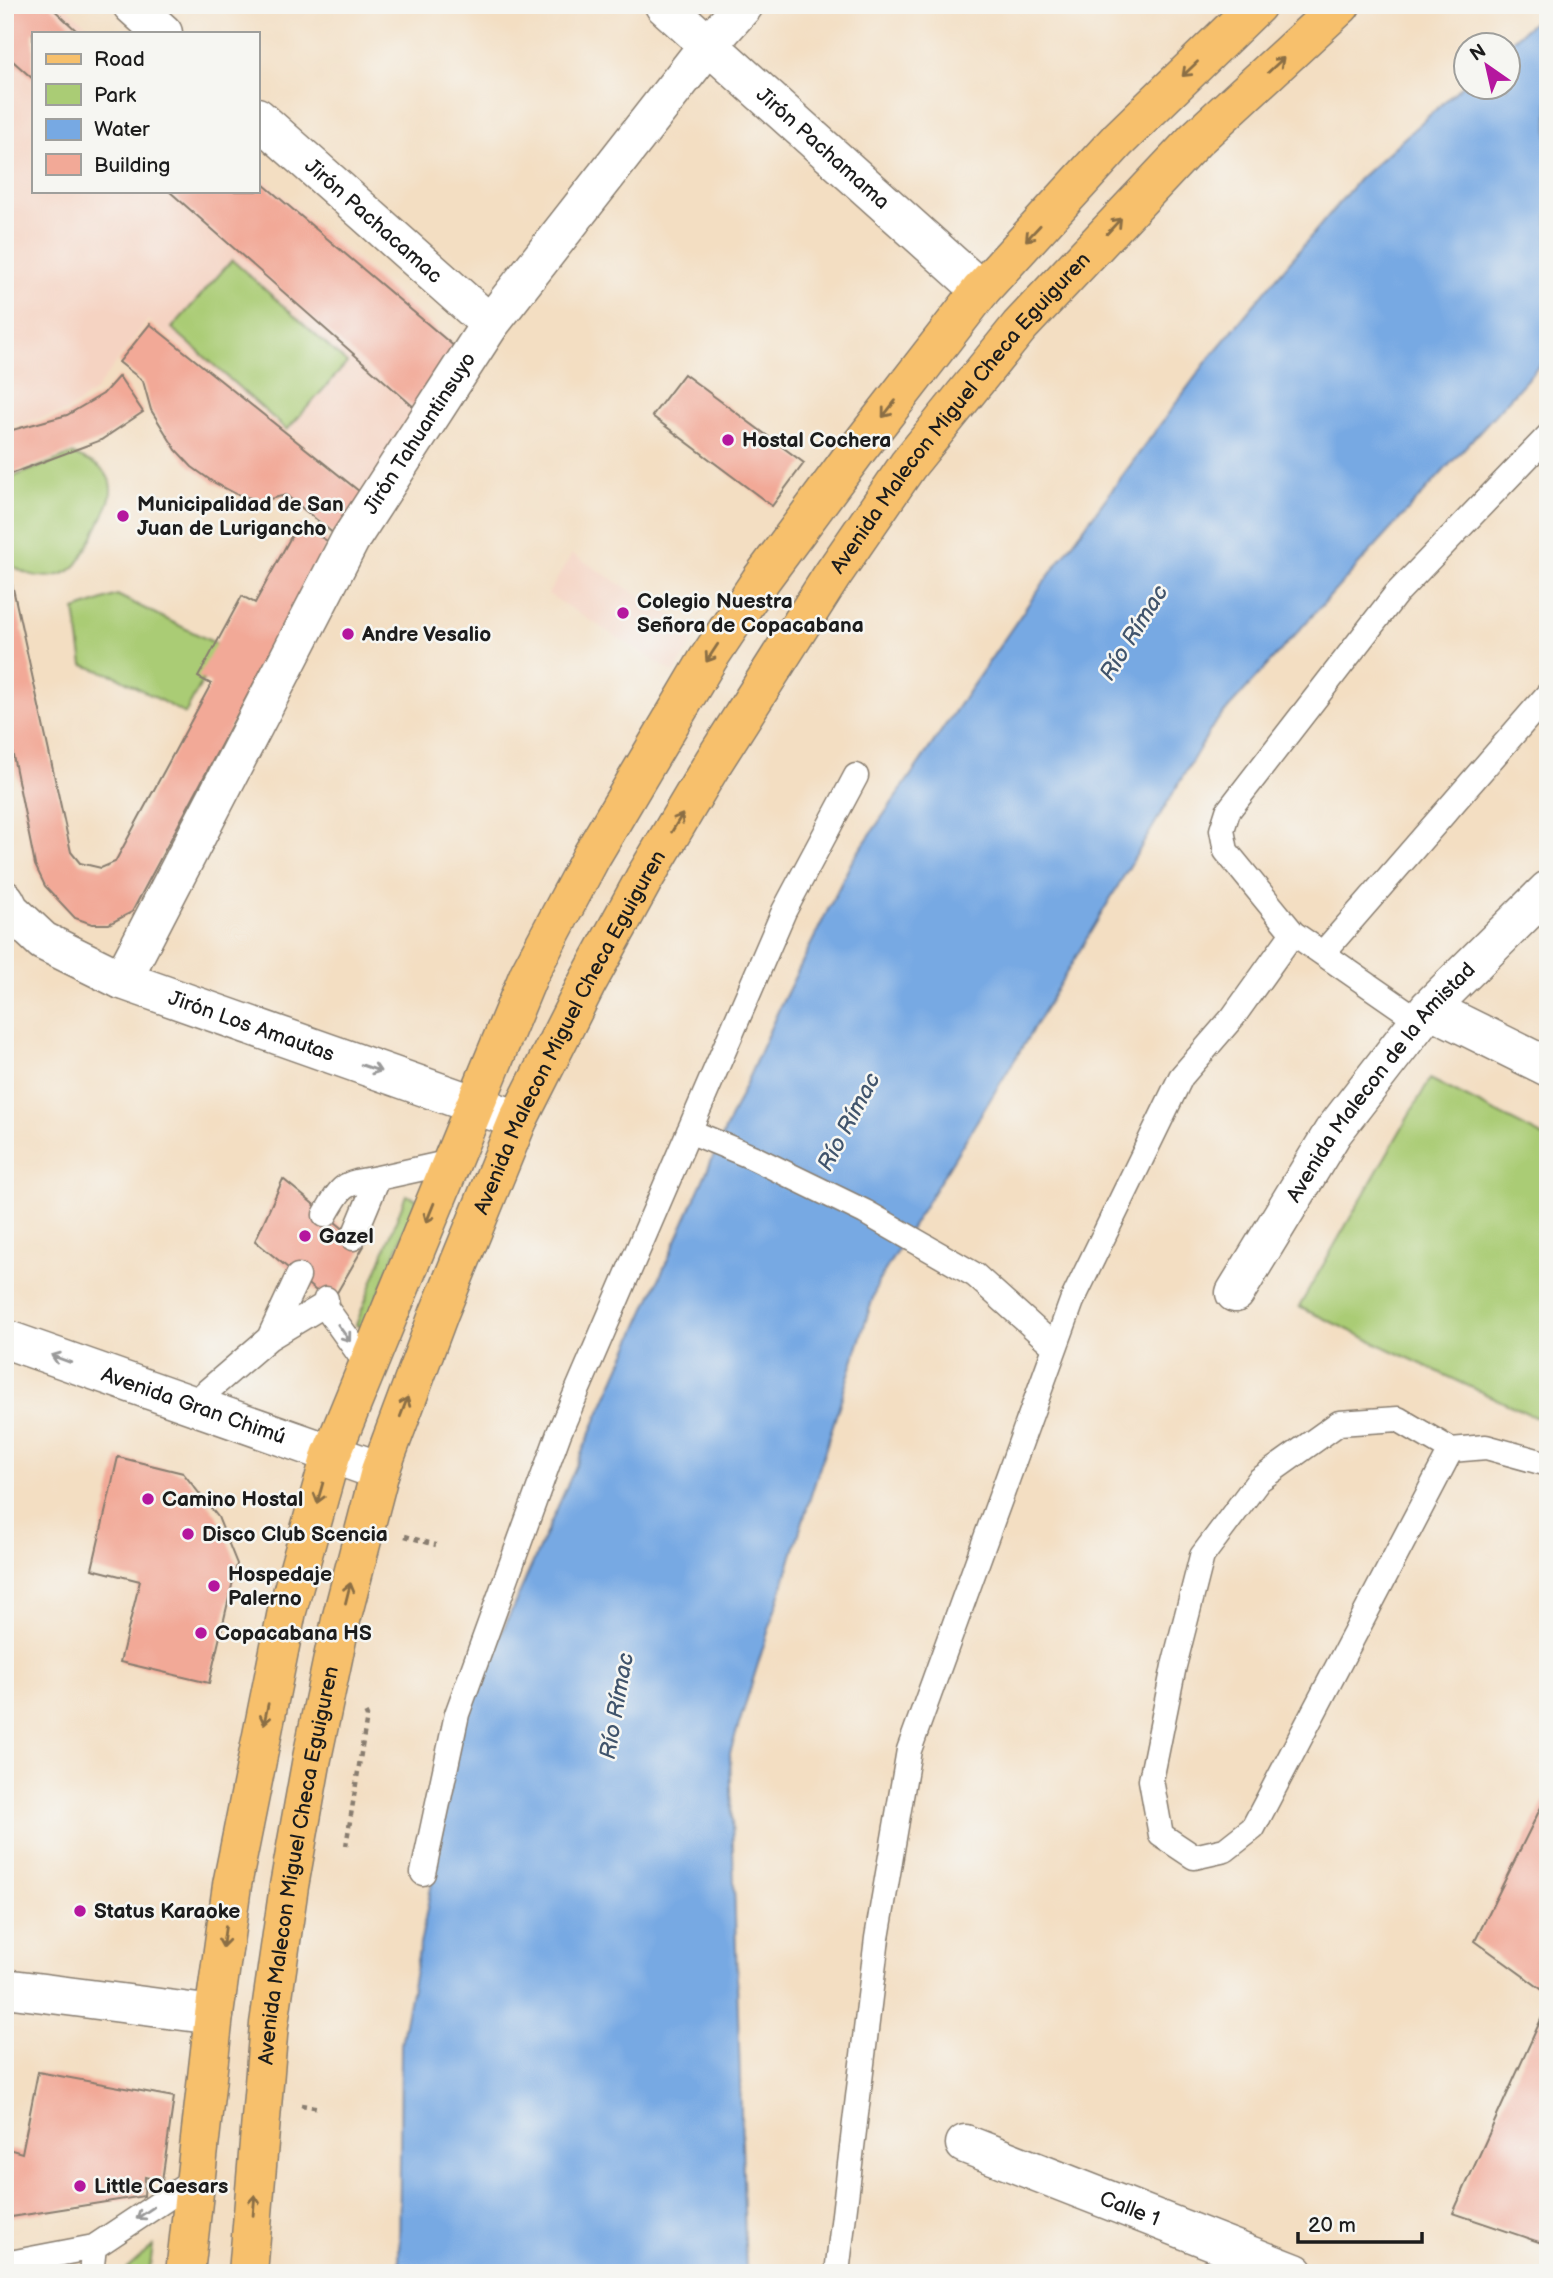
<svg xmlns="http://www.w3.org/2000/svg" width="1553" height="2278" viewBox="0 0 1553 2278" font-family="'Balsamiq Sans',sans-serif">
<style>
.built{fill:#f5d3c2}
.green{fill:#aacc75;stroke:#637448;stroke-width:2}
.water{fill:#77a9e3;stroke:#4a6280;stroke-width:2}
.building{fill:#f2a997}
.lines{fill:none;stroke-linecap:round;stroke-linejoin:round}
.service-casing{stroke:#887d6f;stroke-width:27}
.minor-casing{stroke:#887d6f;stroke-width:41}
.tertiary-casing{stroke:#887d6f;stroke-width:41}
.primary-casing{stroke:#887d6f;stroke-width:41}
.path{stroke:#887d6f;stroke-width:4.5;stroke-dasharray:5 5;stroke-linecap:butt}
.service{stroke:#fff;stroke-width:24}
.minor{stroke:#fff;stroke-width:38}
.tertiary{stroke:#fff;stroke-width:38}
.primary{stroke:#f7c06c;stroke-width:38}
.oneway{stroke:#8a6e44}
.oneway2{stroke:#999}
.poi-dot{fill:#b5179e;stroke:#f6f6f2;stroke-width:2.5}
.labels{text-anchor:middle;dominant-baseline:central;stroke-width:5;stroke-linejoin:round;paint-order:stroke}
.street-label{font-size:21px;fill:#1c1c1c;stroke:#f6f6f2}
.poi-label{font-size:21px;font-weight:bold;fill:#1c1c1c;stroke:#f6f6f2;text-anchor:start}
.water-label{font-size:23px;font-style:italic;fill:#40546c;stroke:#f6f6f2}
</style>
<rect width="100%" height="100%" fill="#f6f6f2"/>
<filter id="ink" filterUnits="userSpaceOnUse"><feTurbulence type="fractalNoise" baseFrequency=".0143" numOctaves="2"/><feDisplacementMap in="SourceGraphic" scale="14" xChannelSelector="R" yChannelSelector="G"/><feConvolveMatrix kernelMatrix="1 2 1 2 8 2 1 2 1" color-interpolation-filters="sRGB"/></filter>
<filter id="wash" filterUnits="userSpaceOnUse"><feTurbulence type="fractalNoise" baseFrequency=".00686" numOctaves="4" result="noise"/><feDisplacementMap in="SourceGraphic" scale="28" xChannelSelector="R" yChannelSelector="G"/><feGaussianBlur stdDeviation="1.57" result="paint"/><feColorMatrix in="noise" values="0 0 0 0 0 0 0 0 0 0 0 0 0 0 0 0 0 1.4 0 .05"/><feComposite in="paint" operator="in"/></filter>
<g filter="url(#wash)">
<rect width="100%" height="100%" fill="#f3dec2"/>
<path class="built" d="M5,5H64L96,33H33V191H257V173L460,349L366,495L148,320L95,391L66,412L5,427Z
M572,554L699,633L674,673L548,594Z"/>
<path class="green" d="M232,260L347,363L287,430L172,328Z
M72,454C84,459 101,464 108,477C111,482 112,492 110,498C107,509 83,559 75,566C59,582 31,578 14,567L5,528V480Z
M117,595L221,646L185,714L116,676L83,665L75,610Z
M1430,1079L1548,1139V1423L1299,1307Z
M406,1195L417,1199L365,1329L356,1325Z
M153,2246L149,2273H127V2269Z"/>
<path class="water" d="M1548,9V356L1214,724L1020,1051L878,1282L730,1753L746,2273H399L401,2044L463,1720L778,1011L852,861L1036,593L1210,357L1359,179L1465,83L1466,88H1508L1507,45Z"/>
<g id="blocks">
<path class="building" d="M5,5H49L79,33H33V79L5,54Z
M257,179L456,348L416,409L169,191H257Z
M150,324L365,496L334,534L286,495L261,501L236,494L213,482L192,467L176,450L151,410L143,381L119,362Z
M684,374L804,463L772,506L652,416Z
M119,376L143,412L101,440L5,476V432L67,415L103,394Z
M298,524L329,542L132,912L109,924H92L75,918L45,886L35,865L5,716V552L71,852L80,863L101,868L115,862L211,684L198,677L242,596L255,603Z
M283,1179L364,1246L331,1303L255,1241Z
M118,1457L183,1473L218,1517L237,1564L209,1683L120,1662L140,1581L92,1569Z
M1548,1793V1994L1475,1941Z
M1548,2004V2245L1453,2213Z
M38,2072L174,2097L162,2181L145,2177L144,2196L5,2218V2148L22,2153Z"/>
</g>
</g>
<g filter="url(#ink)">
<use href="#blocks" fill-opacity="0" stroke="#887d6f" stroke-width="2"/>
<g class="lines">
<defs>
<path id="service" d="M1323,953L1548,694
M1420,1021L1293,933L1226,851L1222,830L1228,811L1396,594L1548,436
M689,1131L752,1157L865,1212L975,1275L1055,1347
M325,1215C343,1183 343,1184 378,1178
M353,1238L378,1178L451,1162
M326,1299L324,1305L367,1365
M269,1338L298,1276
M191,1405L269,1338L324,1305
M1451,1450L1253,1828L1225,1850L1194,1857L1161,1835L1151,1780L1174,1666L1202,1556L1259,1480L1339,1423L1398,1419L1451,1450L1486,1447L1548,1464
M423,1873L457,1714L559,1433L784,911L856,776
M5,2264L94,2247L196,2179
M91,2273L94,2247
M837,2273L877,1938L909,1750L1072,1301L1181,1077L1233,1017L1293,933"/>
<g id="minor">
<path d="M132,5L163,33"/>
<path id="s1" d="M664,5L981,290"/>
<path id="s2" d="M257,117L490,324"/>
<path id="s3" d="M5,900L10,910L43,941L122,980L518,1120"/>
<path id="s4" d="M122,980L350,540L490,324L709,44L744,5"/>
<path d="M1429,1008L1548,1067"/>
<path id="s5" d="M1235,1293L1333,1132L1429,1008L1548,890"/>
<path d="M5,1988L214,2015"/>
<path id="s6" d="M965,2144L1295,2273"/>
</g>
<g id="tertiary">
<path id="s7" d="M5,1339L380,1471"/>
</g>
<g id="primary">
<path d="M185,2273L214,2015L232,1885L287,1611L331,1455L529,974L592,855L708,659L760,581L857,450L981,290L1118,140L1257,5"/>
<path id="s8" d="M248,2273L269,2024L289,1886L312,1758L341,1620L380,1471L439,1313L518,1120L586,985L644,879L714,761L831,577L908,465L1020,326L1195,140L1341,5"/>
</g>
</defs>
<use href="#service" class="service-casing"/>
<use href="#minor" class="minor-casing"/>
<use href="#tertiary" class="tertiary-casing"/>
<use href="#primary" class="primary-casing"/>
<path class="path" d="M405,1536L436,1545
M346,1846L367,1716L364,1710
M301,2105L320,2108"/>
<use href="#service" class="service"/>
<use href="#minor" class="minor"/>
<use href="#tertiary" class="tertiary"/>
<use href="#primary" class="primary"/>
</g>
<defs><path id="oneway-shaft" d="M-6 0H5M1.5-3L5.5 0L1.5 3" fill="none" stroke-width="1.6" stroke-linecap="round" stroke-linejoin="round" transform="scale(1.75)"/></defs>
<g class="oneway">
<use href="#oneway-shaft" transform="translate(1276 65) rotate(-43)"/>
<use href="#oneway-shaft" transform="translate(1190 69) rotate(136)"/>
<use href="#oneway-shaft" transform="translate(1114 226) rotate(-47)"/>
<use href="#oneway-shaft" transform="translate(1033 233) rotate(133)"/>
<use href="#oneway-shaft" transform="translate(889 409) rotate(128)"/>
<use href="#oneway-shaft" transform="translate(712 653) rotate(123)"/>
<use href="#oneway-shaft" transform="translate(677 823) rotate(-59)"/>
<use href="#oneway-shaft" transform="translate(430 1213) rotate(112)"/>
<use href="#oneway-shaft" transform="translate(404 1407) rotate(-69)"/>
<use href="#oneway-shaft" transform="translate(320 1493) rotate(106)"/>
<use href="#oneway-shaft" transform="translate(348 1593) rotate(-76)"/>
<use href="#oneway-shaft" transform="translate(266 1714) rotate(102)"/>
<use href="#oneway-shaft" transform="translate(224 1937) rotate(98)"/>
<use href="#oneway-shaft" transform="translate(254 2205) rotate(-85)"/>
</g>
<g class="oneway2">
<use href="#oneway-shaft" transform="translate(371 1068) rotate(19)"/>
<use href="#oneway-shaft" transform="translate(344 1333) rotate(54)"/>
<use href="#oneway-shaft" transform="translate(61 1359) rotate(-160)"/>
<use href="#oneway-shaft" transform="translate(145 2213) rotate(146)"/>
</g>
</g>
<g class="poi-dot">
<circle cx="728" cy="440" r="7"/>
<circle cx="123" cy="516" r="7"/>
<circle cx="623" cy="613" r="7"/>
<circle cx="348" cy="634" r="7"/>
<circle cx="305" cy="1236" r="7"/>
<circle cx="148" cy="1499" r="7"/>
<circle cx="188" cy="1534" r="7"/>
<circle cx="214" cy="1586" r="7"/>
<circle cx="201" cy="1633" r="7"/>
<circle cx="80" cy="1911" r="7"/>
<circle cx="80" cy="2186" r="7"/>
</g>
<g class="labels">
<g class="street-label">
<text stroke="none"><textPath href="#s1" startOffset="214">Jirón Pachamama</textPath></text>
<text stroke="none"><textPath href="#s2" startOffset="156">Jirón Pachacamac</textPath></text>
<text stroke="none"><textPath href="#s8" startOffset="2028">Avenida Malecon Miguel Checa Eguiguren</textPath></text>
<text stroke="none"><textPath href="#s4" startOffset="623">Jirón Tahuantinsuyo</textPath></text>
<text stroke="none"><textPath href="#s3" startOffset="282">Jirón Los Amautas</textPath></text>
<text stroke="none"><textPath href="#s8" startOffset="1293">Avenida Malecon Miguel Checa Eguiguren</textPath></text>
<text stroke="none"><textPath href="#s5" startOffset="257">Avenida Malecon de la Amistad</textPath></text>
<text stroke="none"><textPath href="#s7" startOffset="200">Avenida Gran Chimú</textPath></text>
<text stroke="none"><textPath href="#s8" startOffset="411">Avenida Malecon Miguel Checa Eguiguren</textPath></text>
<text stroke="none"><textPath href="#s6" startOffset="177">Calle 1</textPath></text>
</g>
<g class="poi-label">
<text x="742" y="440">Hostal Cochera</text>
<text x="137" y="504">Municipalidad de San<tspan x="137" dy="24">Juan de Lurigancho</tspan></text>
<text x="637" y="601">Colegio Nuestra<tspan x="637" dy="24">Señora de Copacabana</tspan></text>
<text x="362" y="634">Andre Vesalio</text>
<text x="319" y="1236">Gazel</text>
<text x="162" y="1499">Camino Hostal</text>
<text x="202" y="1534">Disco Club Scencia</text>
<text x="228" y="1574">Hospedaje<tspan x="228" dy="24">Palerno</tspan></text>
<text x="215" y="1633">Copacabana HS</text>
<text x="94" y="1911">Status Karaoke</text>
<text x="94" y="2186">Little Caesars</text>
</g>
<g class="water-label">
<text transform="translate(1134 633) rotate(-58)">Río Rímac</text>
<text transform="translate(849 1122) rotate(-62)">Río Rímac</text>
<text transform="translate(617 1706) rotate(-80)">Río Rímac</text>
</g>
</g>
<rect width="1553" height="2278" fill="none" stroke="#f6f6f2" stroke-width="28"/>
<rect x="32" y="32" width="228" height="161" fill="#f6f6f2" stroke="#9f9f9c" stroke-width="2"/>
<rect x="46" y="54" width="35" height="10" fill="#f7c06c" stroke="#9f9f9c" stroke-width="2"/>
<text x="94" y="66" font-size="21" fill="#1c1c1c">Road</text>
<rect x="46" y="84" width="35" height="21" fill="#aacc75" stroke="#9f9f9c" stroke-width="2"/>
<text x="94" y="102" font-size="21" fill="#1c1c1c">Park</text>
<rect x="46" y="119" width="35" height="21" fill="#77a9e3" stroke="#9f9f9c" stroke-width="2"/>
<text x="94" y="136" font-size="21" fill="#1c1c1c">Water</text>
<rect x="46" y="154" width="35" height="21" fill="#f2a997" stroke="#9f9f9c" stroke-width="2"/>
<text x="94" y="172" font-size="21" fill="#1c1c1c">Building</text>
<g transform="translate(1487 66) rotate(326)"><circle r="33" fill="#f6f6f2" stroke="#9f9f9c" stroke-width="2"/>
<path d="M0-5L12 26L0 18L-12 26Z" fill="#b5179e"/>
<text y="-10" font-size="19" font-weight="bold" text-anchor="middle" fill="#1c1c1c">N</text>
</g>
<path d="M1298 2232v10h124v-10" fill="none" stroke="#1c1c1c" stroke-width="3.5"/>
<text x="1308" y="2232" font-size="21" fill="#1c1c1c" stroke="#f6f6f2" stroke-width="5" paint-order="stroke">20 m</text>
</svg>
